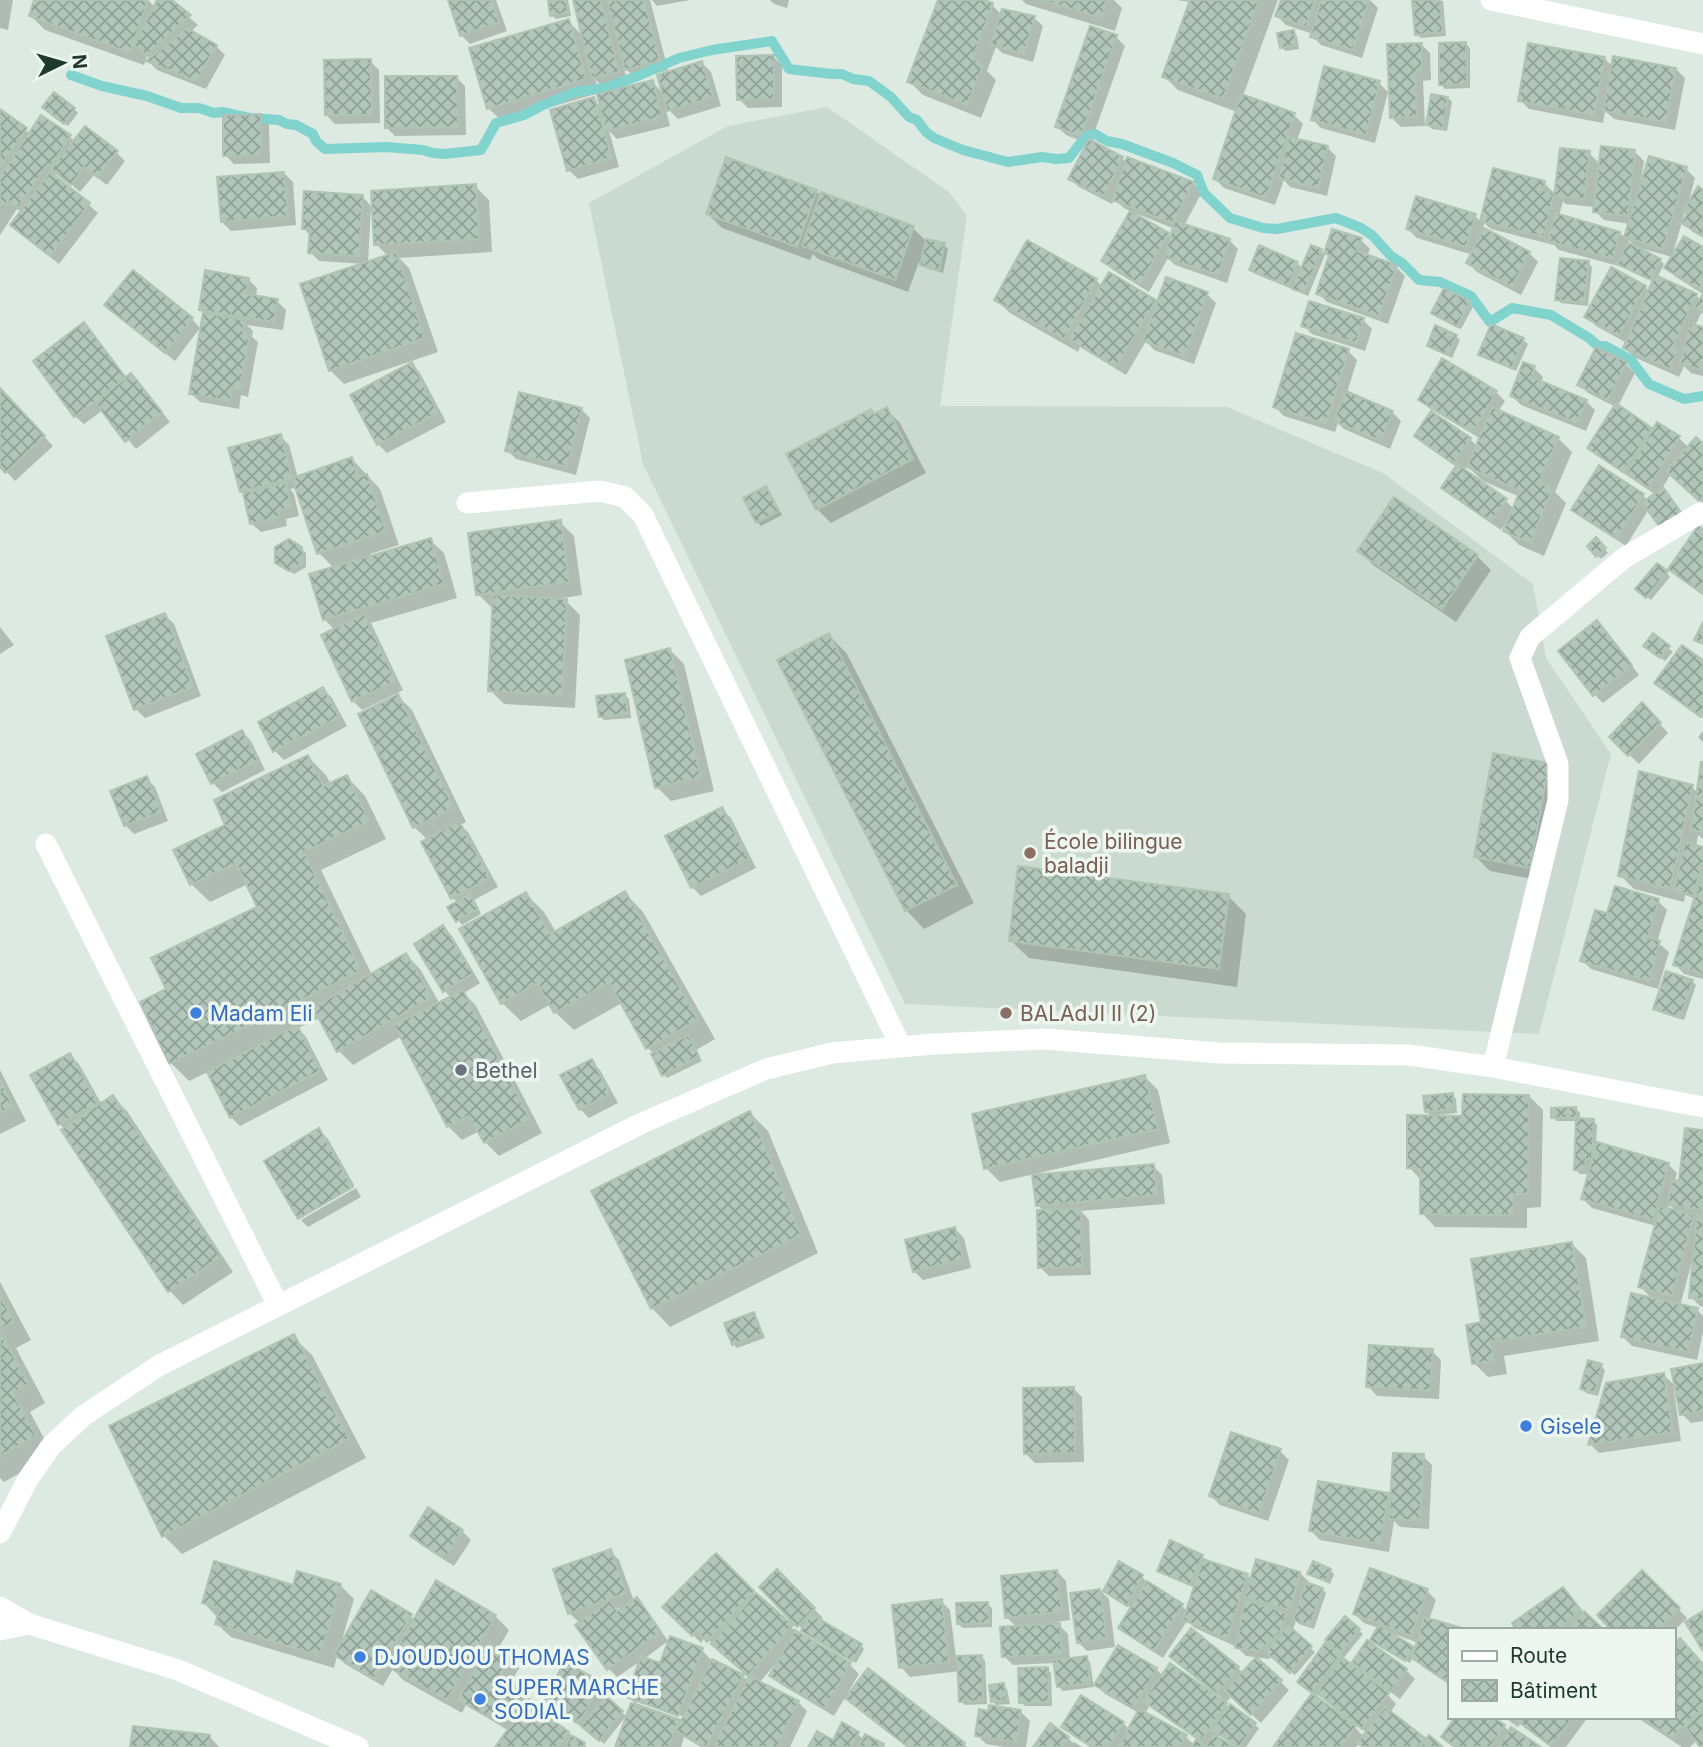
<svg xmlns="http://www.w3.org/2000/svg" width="1703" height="1747" viewBox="0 0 1703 1747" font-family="Inter,sans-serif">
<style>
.built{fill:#cbdad0}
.shadow{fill:#0003;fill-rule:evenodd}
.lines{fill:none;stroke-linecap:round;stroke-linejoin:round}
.stream{stroke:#81d3ce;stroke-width:10}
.building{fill:url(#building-cross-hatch);stroke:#afc4b7;stroke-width:2}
.minor{stroke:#fff;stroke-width:21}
.education-dot{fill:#8d6e63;stroke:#edf7f0;stroke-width:2.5}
.shop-dot{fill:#3f7fe0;stroke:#edf7f0;stroke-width:2.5}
.worship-dot{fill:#6b7280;stroke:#edf7f0;stroke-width:2.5}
.labels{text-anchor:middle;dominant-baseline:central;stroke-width:7;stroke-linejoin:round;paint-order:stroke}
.education-label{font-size:21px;fill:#785e54;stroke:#edf7f0;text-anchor:start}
.shop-label{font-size:21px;fill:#366cbe;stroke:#edf7f0;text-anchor:start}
.worship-label{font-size:21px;fill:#5b616d;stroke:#edf7f0;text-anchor:start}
</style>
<defs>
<pattern id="building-cross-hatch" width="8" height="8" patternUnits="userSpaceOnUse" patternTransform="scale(1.75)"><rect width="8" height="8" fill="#b2c5ba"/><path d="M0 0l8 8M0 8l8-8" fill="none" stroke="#90a198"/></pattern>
</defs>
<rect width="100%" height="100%" fill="#ddeae2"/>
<path class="built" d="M827,107L949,192L967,215L940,406L1227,407L1383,473L1533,584L1546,658L1611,754L1539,1034L905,1004L643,464L589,203L728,126Z"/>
<path class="shadow" d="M0,0H13L8,30L0,28Z
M36,0H148L155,7L159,0H169L198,25L190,32L216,46L225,55L206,89L157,70L149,62L151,59L147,56L144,65L45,30L31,16Z
M450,0H496L507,31L470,44L461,35Z
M549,0H568L571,16L556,19L552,15Z
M575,0H650L668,70L636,79L623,66L627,80L603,87L595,79L600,95L652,82L664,94L702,63L711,72L721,106L678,119L665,106L670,126L617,139L609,131L619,167L578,179L569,170L593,99L603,109L599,93L502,121L488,108L568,21L583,36Z
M652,0H690L657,6Z
M770,0H789L787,8L774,4Z
M940,0H979L992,5L1002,15L1034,18L1043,26L1033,62L1002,53L996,47L987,71L996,80L981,118L923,95L909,81Z
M1022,0H1114L1122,8L1115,31L1026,4Z
M1176,0H1278L1243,96L1294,115L1303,124L1297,140L1327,147L1336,156L1327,196L1290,187L1284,180L1275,205L1224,188L1215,179L1237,112L1178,90L1164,76L1191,2Z
M1282,0H1370L1378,8L1362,58L1321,45L1312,36L1313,34L1286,25L1277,16Z
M1414,0L1443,1L1446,36L1421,38L1417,34Z
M1293,32L1297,36L1299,49L1286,51L1281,47Z
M1116,37L1125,46L1091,142L1122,158L1127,163L1193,183L1202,192L1184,226L1229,240L1238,249L1227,283L1175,265L1168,258L1149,292L1113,270L1104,261L1132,212L1124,208L1115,200L1112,204L1079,187L1070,178L1089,144L1066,135L1057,126ZM1135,213L1175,229L1172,238L1168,234L1135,215Z
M1421,44L1430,53L1431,80L1423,81L1425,126L1401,127L1392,118Z
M1466,44L1470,48V88L1445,89L1441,84Z
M773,56L782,65V107L748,108L739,99Z
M1604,58L1613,67L1676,69L1685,78L1675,130L1614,119L1605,111L1603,123L1529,109L1520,100Z
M370,61L379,70L380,123L335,124L326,115Z
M456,77L465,86L466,135L395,136L386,127Z
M1379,83L1388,92L1375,143L1321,128L1312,119Z
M1448,98L1452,102L1447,131L1432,129L1428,125Z
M74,109L78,113L68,126L49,111Z
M0,112L30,134L70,137L75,142L116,152L125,161L107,185L94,175L80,192L57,172L54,177L89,205L98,213L59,264L21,234L12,225L22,212L17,209L0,235Z
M260,116L269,125L270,163L234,164L225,155Z
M1635,152L1644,161L1641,180L1686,169L1695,178L1688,204L1703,192V238L1693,232L1684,223L1689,214L1685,211L1672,257L1636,247L1629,240L1628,245L1660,260L1664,264L1657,278L1696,295L1701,300L1703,297V313L1702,311L1695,326L1703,328V376L1691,373L1684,366L1679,377L1634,357L1625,348L1627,343L1596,326L1587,317L1645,287L1650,292L1654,282L1622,267L1559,250L1554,245L1491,229L1484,223L1483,229L1529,253L1538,262L1521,295L1477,272L1468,263L1473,255L1417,238L1408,229L1475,216L1481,222L1494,170L1544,183L1556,195L1589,153L1600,164ZM1563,201L1565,204L1595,207V211L1604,220L1630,224L1626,239L1620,233L1559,216Z
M284,173L293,182L296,225L231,231L222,222Z
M475,186L489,200L492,252L399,258L409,268L438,352L344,384L330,370L364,264L319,261L310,252L311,236L303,228L362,196L371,206L368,263L388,256L376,244Z
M816,191L822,197L913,228L925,240L944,245L948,249L943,273L926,268L919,262L908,292L818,259L813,254L810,260L722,228L708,214Z
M1361,240L1370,249L1367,257L1396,267L1405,276L1388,324L1327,302L1318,293L1330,257L1326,253Z
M1703,249V294L1676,277L1667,268Z
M1321,251L1325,255L1308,296L1299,292L1293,287L1292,289L1255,274L1251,270L1297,263L1303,269Z
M1588,263L1592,267L1588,306L1561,303L1557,299Z
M248,279L257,288L256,297L277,301L286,310L283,330L247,325L253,331L252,337L258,342L248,397L241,395L239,409L200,402L191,393L204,313L201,310Z
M1096,280L1102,286L1155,301L1158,305L1207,294L1216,303L1194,364L1154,350L1146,341L1126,375L1080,347L1078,352L1010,313L996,300Z
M1469,303L1473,307L1461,329L1437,317L1433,313Z
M116,314L192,319L200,328L175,361Z
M1363,320L1372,329L1365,351L1312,334L1303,325Z
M84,325L93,334L127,379L131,376L140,384L170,422L136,449L103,410L84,424L75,416Z
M1492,327L1523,340L1528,344L1516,371L1484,358L1480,354Z
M1456,336L1460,340L1452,358L1433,349L1429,345Z
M1348,351L1357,360L1347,393L1392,412L1401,421L1390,449L1344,429L1338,423L1335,432L1284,416L1275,407Z
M412,364L420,373L446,422L387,453L378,444Z
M1626,364L1635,373L1618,406L1654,431L1679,438L1688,447L1703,445V503L1671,474L1626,546L1582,518L1573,509L1643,495L1648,501L1656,495L1598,456L1589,448L1616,407L1588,393L1579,384Z
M1534,368L1543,377L1541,383L1586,401L1595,410L1586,431L1521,405L1512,396Z
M1496,392L1505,401L1498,412L1558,438L1572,452L1555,492L1566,503L1544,556L1519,545L1505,531L1508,520L1501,530L1452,496L1444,487L1457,467L1425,445L1416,436L1433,411L1432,414L1470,439L1477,446L1481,439L1429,408L1420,399ZM1467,466L1483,481L1520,497L1514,509L1506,501L1464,471Z
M9,399L53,446L15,481L0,465Z
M581,409L590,418L576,475L516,459L507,450Z
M886,409L900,423L926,473L831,523L817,509L875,415Z
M280,436L289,445L298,478L352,459L380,489L399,545L370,554L371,557L430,540L444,553L457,598L371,623L403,690L396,694L412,710L466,822L460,825L468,832L498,887L474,900L481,914L462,925L450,908L458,903L453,898L428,840L414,827L395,694L362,710L353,701L335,630L324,619L334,568L319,553L297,488L290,489L294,494L299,516L286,519L287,526L261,532L251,523L245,494L241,491Z
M766,488L770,492L782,515L761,526L757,522Z
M1394,499L1477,556L1491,570L1456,622L1373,565L1360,551Z
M560,522L574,536L582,595L563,598L580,615L575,708L504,704L490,690L495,607L492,608L478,594Z
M1703,531V595L1679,578L1670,569Z
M1596,539L1608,553L1601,559L1589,546Z
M301,549L306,553V567L294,574L282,567Z
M1667,573L1670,577L1651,600L1638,589Z
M165,615L174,624L201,696L145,718L136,709Z
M1597,622L1606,631L1639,675L1603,703L1594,694Z
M0,627L14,645L0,654Z
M829,635L847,654L974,903L924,929L906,910Z
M1653,636L1673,652L1665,661L1649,650Z
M670,650L684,664L714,791L671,801L657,787Z
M323,689L332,698L347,726L284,760L275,751Z
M625,695L629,699L631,718L604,720L600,716Z
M1651,714L1668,733L1639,764L1611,737Z
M1703,731V742L1698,737Z
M242,732L251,741L265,770L222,792L213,783L199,755Z
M308,757L326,775L331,785L347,777L365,796L386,839L321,870L372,975L406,955L420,969L440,1004L451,998L445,991L416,945L443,927L452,936L480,983L464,993L476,1006L542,1133L499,1156L485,1142L479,1131L462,1140L448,1126L402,1036L353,1065L339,1051L320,1018L298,1028L306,1037L328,1080L240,1126L231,1117L208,1072L189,1081L171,1063L168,990L259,908L248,884L210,902L191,884L228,826Z
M1703,764V839L1698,835L1696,847L1703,849V979L1684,974L1675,964L1696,899L1685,895L1684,902L1634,889L1620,875L1692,787L1698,793Z
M1548,765L1562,779L1544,881L1490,871L1476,857Z
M146,778L155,787L168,821L134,834L125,825Z
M722,809L731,818L756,868L701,896L692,887Z
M625,893L643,912L715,1039L696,1050L702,1061L667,1078L663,1074L654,1054L648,1048L622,1003L574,1030L555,1012L551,1004L521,1021L502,1003L526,894L544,912L556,932Z
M1228,896L1246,914L1237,987L1029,958L1010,940Z
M1658,901L1667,910L1657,942L1669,952L1658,989L1591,969L1582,960L1608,915Z
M1692,981L1696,985L1684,1020L1659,1012L1655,1008Z
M70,1055L79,1064L102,1105L113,1098L127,1111L233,1272L183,1305L170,1291L63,1131L65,1130L60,1124L33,1075Z
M591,1061L600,1070L618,1103L589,1118L580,1109L563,1076Z
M0,1070L26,1121L0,1134Z
M1144,1076L1158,1090L1170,1143L1000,1182L986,1168Z
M1452,1095L1456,1099L1457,1113L1437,1115V1117L1464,1118L1529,1096L1543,1110L1541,1207L1527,1208V1228L1435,1227L1422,1213V1181L1409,1167L1432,1117L1426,1111Z
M1576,1109L1580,1113V1120L1593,1121L1597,1125L1596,1143L1668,1164L1677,1173L1674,1184L1680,1181L1703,1132V1307L1700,1306L1691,1297L1694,1261H1692L1680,1306L1697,1310L1703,1316V1332L1697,1360L1632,1346L1623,1337L1659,1301L1660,1299L1649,1296L1640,1286L1656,1226L1592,1208L1583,1199L1590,1174H1580L1576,1170L1578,1121H1557L1553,1117ZM1669,1204L1678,1213L1667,1210Z
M750,1113L768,1131L818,1253L670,1327L652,1308Z
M319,1130L328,1139L354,1185L299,1216V1218L267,1161Z
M1153,1166L1162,1175L1165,1204L1081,1211L1089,1220L1091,1275L1049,1276L1040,1267L1044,1212L1038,1205Z
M356,1188L361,1197L308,1227L301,1220Z
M955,1229L964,1238L971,1268L923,1280L914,1271Z
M1572,1244L1586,1258L1599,1341L1504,1356L1507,1374L1488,1377L1474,1363L1483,1324Z
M0,1282L31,1340L16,1348L45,1403L30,1412L53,1455L4,1482L0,1478Z
M753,1314L757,1318L765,1338L737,1348L733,1344Z
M293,1337L312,1355L366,1458L182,1554L164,1536L111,1427Z
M1432,1351L1441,1360L1439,1399L1377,1396L1368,1386Z
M1703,1365V1421L1691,1423L1682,1414Z
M1601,1366L1605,1370L1598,1396L1586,1393L1582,1389Z
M1664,1375L1673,1384L1681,1441L1599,1453L1590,1444Z
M1073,1388L1082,1397L1084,1462L1035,1463L1026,1454Z
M1280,1451L1289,1460L1268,1521L1220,1505L1211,1496Z
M1423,1456L1432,1465L1429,1529L1400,1527L1394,1521L1389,1552L1320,1540L1311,1531L1388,1495L1392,1499Z
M462,1531L471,1540L454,1566L421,1545L412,1536Z
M610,1551L619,1560L634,1601L636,1599L645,1608L668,1641L644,1659L662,1665L671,1638L702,1650L711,1660L743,1676L748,1681L752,1679L705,1637L701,1643L665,1607L716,1555L757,1596L801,1636L850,1665L859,1674L847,1694L849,1695L868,1670L967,1747H908L856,1707L846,1696L834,1716L780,1684L771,1675L777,1662L759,1683L798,1702L807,1711L790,1747H701L684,1737L681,1747H617L640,1708L628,1697L642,1660L617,1677L608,1668L580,1623L569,1613ZM627,1605L619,1612L616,1609ZM636,1699L687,1718L686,1721L636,1703Z
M1202,1556L1206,1560L1247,1575L1252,1580L1300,1573L1309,1582L1308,1584L1322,1589L1326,1593L1314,1629L1299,1624L1296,1621L1292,1632L1315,1652L1295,1675L1272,1656L1269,1659L1246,1656L1237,1647L1195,1628L1187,1621L1163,1658L1129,1636L1120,1627L1132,1609L1110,1594L1120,1563L1142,1577L1146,1581L1145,1582L1182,1606L1188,1612L1195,1588L1163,1574L1159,1570Z
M1330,1570L1334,1574L1330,1584L1314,1577L1310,1573Z
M1057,1571L1066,1581L1070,1620L1056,1622L1068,1634L1070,1660L1086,1658L1090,1662L1094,1687L1063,1691L1059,1687L1055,1663L1013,1665L1004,1656L1017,1627L1007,1618Z
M777,1572L823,1618L820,1621L861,1645L864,1649L856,1663L808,1635L761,1587Z
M1642,1572L1687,1618L1673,1632V1630H1614Z
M340,1585L354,1599L341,1643L410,1616L415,1620L495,1616L509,1630L497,1651L510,1659L519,1668L510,1684L522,1690L531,1699L528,1704L587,1747H497L509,1731L466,1705L462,1713L403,1680L393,1669L383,1686L345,1664L337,1656L334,1668L231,1637L217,1624V1617L204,1603L294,1587Z
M1100,1590L1109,1599L1115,1647L1087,1651L1078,1642Z
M1427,1591L1436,1600L1429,1620L1449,1630V1684L1423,1667L1413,1657L1410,1663L1376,1643L1379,1628L1364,1623L1355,1614ZM1392,1633L1418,1643L1416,1652L1412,1648Z
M1572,1598L1584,1614L1601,1630H1519Z
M941,1601L950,1610L956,1658L981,1657L985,1661L987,1704L965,1705L961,1701L960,1671L910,1677L901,1667Z
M987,1603L992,1608V1627L963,1628L958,1624Z
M1345,1618L1363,1634L1342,1660L1388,1695L1396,1704L1390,1713L1426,1742L1441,1747H1364L1360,1743L1356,1747H1275L1314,1694L1303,1686L1326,1645L1337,1650ZM1319,1693L1352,1721L1350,1723L1316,1698ZM1353,1722L1367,1733L1364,1737L1351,1723Z
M1180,1665L1238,1668L1243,1673L1280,1681L1289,1690L1261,1723L1232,1696L1225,1704L1259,1728L1246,1747H1238L1220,1735L1217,1739L1231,1747H1090L1073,1736L1064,1727L1123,1723L1130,1730L1139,1713L1105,1694L1096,1685L1156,1669L1163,1676L1221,1701L1223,1699ZM1150,1705L1198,1740L1194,1745L1186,1737L1145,1714Z
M1703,1665V1747L1697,1740L1690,1747H1682L1636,1717H1673Z
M1047,1669L1051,1673L1052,1706H1025L1021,1702Z
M1406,1670L1415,1679L1400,1699L1363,1671Z
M601,1683L609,1692L606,1699L626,1716L604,1744L585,1728L554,1712L545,1703Z
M1003,1685L1007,1689L1010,1704L996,1705L992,1701Z
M1021,1712L1030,1721L1026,1747H1004L986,1744L977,1735Z
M1504,1717H1588L1566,1747H1551L1521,1723L1518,1727Z
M1504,1726L1510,1732L1538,1747H1454L1444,1737Z
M857,1733L864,1740L884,1747H810L833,1743Z
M210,1737L219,1747H132Z
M1068,1738L1073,1743L1074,1742L1082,1747H1035Z"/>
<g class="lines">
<path class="stream" d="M71,75L102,86L147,96L181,108H199L214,113L222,112L250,118L279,120L287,124L296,125L313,134L316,141L325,149L386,147L423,150L433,153L444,154L481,150L496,123L524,115L541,106L575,92L604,88L638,76L679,58L712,50L772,41L789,69L832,74H842L853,79L869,81L891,97L909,117L917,120L926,132L934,138L963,150L1008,162L1042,157L1056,159L1069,158L1086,136L1095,134L1107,141L1122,144L1173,163L1197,175L1204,193L1230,218L1263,228L1277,229L1336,218L1361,228L1372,235L1391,256L1402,263L1419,280L1440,282L1471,296L1490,322L1512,308L1551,315L1589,338L1598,346H1605L1631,360L1649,384L1684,399L1703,396"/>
</g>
<path class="building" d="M34,0H148L130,53L29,16Z
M157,0H172L191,15L146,56L134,45Z
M448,0H491L499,22L460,36Z
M548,0H566L568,13L550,16Z
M573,0H601L619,72L592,78Z
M607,0H644L660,61L625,70Z
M938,0H984L993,3L973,58L983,65L967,105L907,82Z
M1041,0H1107L1102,18Z
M1190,0H1259L1223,99L1162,77Z
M1281,0H1315L1306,27L1275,16Z
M1321,0H1369L1353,50L1310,37Z
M1412,0H1440L1443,32L1415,35Z
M1002,9L1035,16L1024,54L991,44Z
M569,19L586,79L487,109L469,48Z
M1090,26L1117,35L1081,136L1055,127Z
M187,28L217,45L196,81L146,61Z
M1294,30L1296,45L1280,48L1277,33Z
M1466,42L1467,84L1439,85V43Z
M1422,43V71L1415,72L1417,117L1390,118L1387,44Z
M1528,43L1605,57L1594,115L1518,101Z
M774,55V99L737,100L736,56Z
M1613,56L1676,68L1666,122L1603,111Z
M371,59L372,115H325L324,60Z
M702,61L713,97L667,111L657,75Z
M1324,66L1380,81L1366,135L1311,120Z
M385,76H457L458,127L385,128Z
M653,80L662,117L606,131L597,94Z
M54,92L75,108L64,124L42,107Z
M1241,94L1295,113L1266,198L1213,179Z
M1431,94L1448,97L1443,128L1426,125Z
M594,97L612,158L567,171L550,110Z
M0,109L27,128L0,168Z
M261,114V155L223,156V115Z
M41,115L71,135L50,167L47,165L18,208L8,201L0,213V176Z
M85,126L118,151L97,177L84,167L71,185L51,169Z
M1289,137L1328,146L1318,188L1279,178Z
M1089,139L1123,157L1103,197L1068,179Z
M1601,146L1635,150L1628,216L1593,212Z
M1560,148L1590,151L1584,199L1554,196Z
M1649,156L1687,167L1663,249L1624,237Z
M726,157L817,190L797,247L706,214Z
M1127,157L1194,182L1172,223L1112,200Z
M1493,168L1545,181L1543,190L1554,193L1544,237L1480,221Z
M50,172L90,203L50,256L10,225Z
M284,172L288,216L221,222L217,177Z
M476,184L479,239L374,245L371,191Z
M1698,186L1703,190V236L1681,223L1687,214L1683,211Z
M304,191L363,195L359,256L308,253L310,229H302Z
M821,192L914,226L895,280L802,246Z
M1416,196L1476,214L1466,247L1406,229Z
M1130,211L1169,233L1140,284L1101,261Z
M1555,213L1620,232L1613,259L1548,241Z
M1175,221L1230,239L1218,275L1164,257Z
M1484,228L1530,252L1512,287L1466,263Z
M1332,229L1362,238L1357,251L1397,265L1379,316L1316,294L1329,255L1324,253Z
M1684,236L1703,247V282L1699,289L1664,268Z
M926,239L945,243L939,270L920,265Z
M1027,240L1097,279L1064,339L994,300Z
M1627,242L1661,259L1651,280L1617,264Z
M1259,245L1298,262L1288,286L1249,270Z
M1311,245L1322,249L1304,293L1292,289Z
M396,252L425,338L329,371L300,284Z
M1560,258L1589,261L1584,303L1555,300Z
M1611,267L1646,286L1619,336L1584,317Z
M133,270L193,318L165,353L104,305Z
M205,270L249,278L246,294L278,299L274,322L199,310Z
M1109,272L1156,300L1116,367L1069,339Z
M1655,275L1697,294L1673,346L1678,349L1670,369L1623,348Z
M1166,277L1208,292L1185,356L1143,341Z
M1444,288L1470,301L1457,327L1431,313Z
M1703,294V313L1694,307Z
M1309,301L1364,318L1356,343L1301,326Z
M203,313L245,320L243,331L250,332L240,389L232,387L230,401L189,394Z
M84,322L126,378L74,417L33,361Z
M1690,323L1703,327V370L1680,364Z
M1491,324L1524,338L1512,368L1478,355Z
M1435,325L1457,335L1448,355L1427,346Z
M1296,333L1349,349L1326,424L1273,407Z
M1596,347L1627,362L1608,400L1577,385Z
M1442,358L1497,391L1473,432L1418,400Z
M412,362L438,413L377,445L350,395Z
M1523,362L1535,366L1531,377L1587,400L1577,423L1510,396Z
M131,373L162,412L125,442L95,402Z
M0,388L45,436L5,473L0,467Z
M1346,391L1393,411L1381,441L1333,421Z
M519,392L582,408L567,467L505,451Z
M1616,403L1652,428L1623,472L1587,448Z
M887,407L913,459L816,510L786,454L871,409L874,414Z
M1492,407L1559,437L1539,482L1553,488L1530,543L1503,531L1520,491L1467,467Z
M1431,411L1471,438L1454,464L1414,436Z
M1657,422L1680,436L1649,488L1626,474Z
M281,434L292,478L240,492L228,448Z
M1696,437L1703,443V496L1699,501L1666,471Z
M352,457L358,477L367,474L386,531L317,554L292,478Z
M1457,464L1507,499L1491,522L1441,488Z
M1599,465L1644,494L1617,538L1571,510Z
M286,483L291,507L278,510L279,517L250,524L243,493Z
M766,486L779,511L756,523L743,498Z
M1663,487L1683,515L1662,530L1642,503Z
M1394,497L1478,555L1442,609L1357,551Z
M561,520L569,582L476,595L468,533Z
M1698,526L1703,529V594L1668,569Z
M1596,537L1606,548L1596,557L1587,546Z
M431,538L444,584L323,620L309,574Z
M289,539L302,547L303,563L289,571L275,563V547Z
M1657,563L1668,571L1646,598L1635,589Z
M493,595L567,599L562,695L488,691Z
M165,613L193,687L134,710L106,636Z
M364,614L396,681L352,702L321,635Z
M1597,620L1632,665L1593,696L1558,651Z
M1703,622V644L1694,640Z
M829,633L957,885L905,911L777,660Z
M1653,633L1670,646L1660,658L1643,646Z
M1682,645L1703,660V714L1701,717L1654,683Z
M670,648L701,777L655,788L625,660Z
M323,687L339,717L273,752L258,722Z
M625,693L628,714L599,717L596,696Z
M398,694L454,808L413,828L358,714Z
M1642,702L1661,723L1628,756L1609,737Z
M242,730L258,760L211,784L196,754Z
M1493,753L1549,763L1530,868L1474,857Z
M308,755L323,786L347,775L369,821L304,852L361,971L169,1064L140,1002L166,989L151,958L257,907L236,863L190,885L173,850L225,825L214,800Z
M1701,762H1703V832L1691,830Z
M1639,771L1693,785L1670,889L1618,876Z
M147,776L161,812L124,826L110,791Z
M722,807L749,859L691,888L665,836Z
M459,821L490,878L451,899L421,842Z
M1685,842L1703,847V861L1693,896L1674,890Z
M1018,866L1229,894L1219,969L1009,941Z
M1703,871V974L1673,965Z
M1615,886L1659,899L1648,937L1660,941L1649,981L1580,961L1595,910L1607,913Z
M625,891L698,1020L646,1049L609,982L554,1013L537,983L501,1004L459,929L526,892L550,934Z
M470,894L478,909L456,922L447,907Z
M443,925L473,973L443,992L414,944Z
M406,953L432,997L337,1052L313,1008Z
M1666,971L1693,980L1680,1018L1653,1009Z
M463,990L530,1119L484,1143L469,1116L447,1127L394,1025Z
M297,1025L320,1071L230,1118L207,1072Z
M688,1035L699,1056L662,1076L651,1054Z
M70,1053L98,1103L58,1125L30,1075Z
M592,1059L610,1094L579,1110L560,1075Z
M1145,1075L1158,1129L984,1169L972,1114Z
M0,1080L13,1107L0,1113Z
M1453,1093L1454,1109L1425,1112L1423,1096Z
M1463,1094L1529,1095L1528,1194H1514L1513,1215L1420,1214V1169L1407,1168V1115L1462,1116Z
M113,1095L221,1257L168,1292L61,1130Z
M1576,1107L1577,1118H1551V1108Z
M750,1111L801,1235L651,1309L591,1191Z
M1576,1118L1594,1119L1592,1159H1586L1585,1171L1574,1170Z
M319,1128L353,1187L298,1219L264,1161Z
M1685,1128L1703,1130V1210L1668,1205L1671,1183L1679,1180Z
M1597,1142L1669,1163L1653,1220L1581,1199Z
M1154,1164L1157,1195L1036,1206L1032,1175Z
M1660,1206L1694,1215L1672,1296L1638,1287Z
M1081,1209L1082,1267L1038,1268L1037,1210Z
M1697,1215L1703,1216V1299L1689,1298Z
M955,1227L963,1259L913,1272L905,1240Z
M1572,1242L1586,1327L1491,1342L1494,1361L1472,1364L1466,1325L1481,1322L1471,1259Z
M1631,1293L1698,1308L1688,1352L1621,1337Z
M0,1295L14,1322L0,1329Z
M754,1312L762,1334L732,1345L724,1323Z
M0,1331L28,1384L13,1393L36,1436L0,1456Z
M294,1334L349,1439L162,1537L109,1426Z
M1369,1345L1433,1349L1430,1391L1366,1387Z
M1588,1360L1602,1364L1595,1393L1580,1389Z
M1703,1363V1411L1680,1415L1671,1369Z
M1664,1373L1673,1432L1588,1445L1606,1383Z
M1074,1387L1075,1453L1024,1454L1023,1388Z
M1231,1432L1281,1449L1259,1514L1209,1496Z
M1393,1453L1424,1454L1420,1521L1389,1519Z
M1318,1481L1389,1493L1380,1544L1309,1531Z
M428,1507L463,1530L445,1559L410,1536Z
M1170,1540L1203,1555L1190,1585L1157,1571Z
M611,1549L626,1593L568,1614L553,1569Z
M716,1553L754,1591L707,1642L696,1630L692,1636L662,1607Z
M1203,1559L1248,1574L1227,1639L1183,1620Z
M1256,1559L1300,1572L1290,1610L1245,1597Z
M214,1561L293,1585L297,1571L341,1584L320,1656L215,1624L220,1608L202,1603Z
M1119,1561L1143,1575L1127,1606L1103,1591Z
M1313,1561L1331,1569L1326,1581L1307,1574Z
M1370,1568L1428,1589L1411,1636L1353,1614Z
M777,1569L815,1608L797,1627L759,1587Z
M1057,1570L1062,1612L1005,1618L1001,1576Z
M1642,1570L1680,1608L1658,1630H1611L1597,1615Z
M436,1580L496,1615L447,1700L387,1666Z
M1147,1581L1183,1604L1154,1651L1118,1628Z
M1306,1582L1323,1588L1310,1626L1293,1620Z
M1563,1587L1581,1610L1557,1630H1516L1512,1623Z
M1100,1589L1107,1638L1077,1643L1070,1593Z
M371,1590L412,1614L374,1679L334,1655Z
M756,1593L793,1625L748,1676L711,1644Z
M637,1597L661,1632L607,1670L575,1625L610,1600L617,1611Z
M942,1599L949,1662L899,1668L892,1605Z
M1245,1600L1287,1613L1280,1633L1259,1651L1235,1648Z
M988,1602L989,1623L957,1624L956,1603Z
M1584,1611L1604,1630H1567Z
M1703,1611V1651L1685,1622Z
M811,1614L862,1644L852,1661L801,1631Z
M1345,1616L1360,1629L1340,1653L1325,1640Z
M1424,1617L1469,1630H1449V1683L1412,1658Z
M1060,1623L1062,1654L1002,1657L1000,1627Z
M1288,1625L1312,1646L1290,1673L1266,1652Z
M1379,1625L1414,1647L1405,1661L1370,1640Z
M1191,1628L1239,1667L1217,1694L1169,1656Z
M795,1630L851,1663L825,1708L769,1676Z
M670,1636L703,1648L678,1716L626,1697L641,1656L660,1663Z
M1680,1638L1703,1664V1708L1672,1738L1640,1717H1673V1645Z
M1367,1640L1407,1669L1390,1692L1352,1662Z
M1325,1643L1341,1654L1312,1693L1297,1682Z
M489,1645L511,1658L501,1676L523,1689L503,1725L458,1700Z
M1118,1645L1157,1668L1134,1708L1094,1685Z
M982,1655L983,1701L959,1702L957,1656Z
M1087,1656L1090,1683L1057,1687L1053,1660Z
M1256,1657L1282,1680L1251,1715L1225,1691Z
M1342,1657L1389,1693L1362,1729L1317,1693Z
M712,1659L744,1675L706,1747L676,1731Z
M564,1662L602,1682L580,1722L543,1703Z
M1170,1663L1227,1703L1201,1741L1143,1701Z
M1048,1667L1049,1702L1019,1703L1018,1668Z
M868,1668L965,1743L963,1747H908L845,1698Z
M749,1676L799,1701L777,1747H720L715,1744Z
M1004,1683L1006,1700L991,1702L989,1685Z
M1312,1693L1356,1726L1341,1747H1273Z
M1081,1695L1124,1722L1108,1747H1093L1061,1727Z
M606,1696L623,1711L599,1741L581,1726Z
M528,1702L569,1732L558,1747H495Z
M631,1703L678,1720L669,1747H615Z
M1230,1704L1256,1723L1239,1747L1212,1730Z
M989,1705L1021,1710L1017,1742L975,1736L979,1709L988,1711Z
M1385,1707L1425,1738L1418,1747H1363L1357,1743Z
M1139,1709L1187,1735L1180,1747H1118Z
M1703,1711V1747H1700L1685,1727Z
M1455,1717H1493L1505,1725L1490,1747H1455L1441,1737Z
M1517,1717H1573L1551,1746L1516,1720Z
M842,1722L859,1732L850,1747H808L817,1731L833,1740Z
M1050,1723L1069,1737L1062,1747H1033Z
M133,1726L210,1735L209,1747H130Z
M1511,1727L1541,1747H1498Z
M865,1734L884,1744L883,1747H858Z
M1213,1734L1235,1747H1191L1196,1740L1206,1746Z
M571,1735L585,1743L583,1747H565Z
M1429,1735L1443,1747H1420Z"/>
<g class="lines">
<path class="minor" d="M1491,0L1703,44
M467,503L600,491L625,497L643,515L901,1047
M46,844L278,1305
M1493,1067L1558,800V764L1520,658L1530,637L1624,558L1700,513
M0,1533L28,1479L51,1446L83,1416L160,1365L640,1124L766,1069L832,1053L933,1044L1045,1039L1220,1053L1409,1055L1493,1067L1703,1107
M0,1607L29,1624L178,1670L358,1747
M0,1630L29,1624"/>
</g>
<g class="education-dot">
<circle cx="1030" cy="853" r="7"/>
<circle cx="1006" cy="1013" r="7"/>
</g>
<g class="shop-dot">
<circle cx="196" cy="1013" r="7"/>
<circle cx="1526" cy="1426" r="7"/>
<circle cx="360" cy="1657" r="7"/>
<circle cx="480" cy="1699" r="7"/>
</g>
<circle class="worship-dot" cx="461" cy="1070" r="7"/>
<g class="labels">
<g class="education-label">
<text x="1044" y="841">École bilingue<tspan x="1044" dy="24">baladji</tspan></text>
<text x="1020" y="1013">BALAdJI II (2)</text>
</g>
<g class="shop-label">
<text x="210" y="1013">Madam Eli</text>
<text x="1540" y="1426">Gisele</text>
<text x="374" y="1657">DJOUDJOU THOMAS</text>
<text x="494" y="1687">SUPER MARCHE<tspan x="494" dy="24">SODIAL</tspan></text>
</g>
<g class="worship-label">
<text x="475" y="1070">Bethel</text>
</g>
</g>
<rect x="1448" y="1628" width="228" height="91" fill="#edf7f0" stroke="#9aaba2" stroke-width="2"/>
<rect x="1462" y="1651" width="35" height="10" fill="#ffffff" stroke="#9aaba2" stroke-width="2"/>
<text x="1510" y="1663" font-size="21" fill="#1e3a2d">Route</text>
<rect x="1462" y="1680" width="35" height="21" fill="url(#building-cross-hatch)" stroke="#9aaba2" stroke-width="2"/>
<text x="1510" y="1698" font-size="21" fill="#1e3a2d">Bâtiment</text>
<g transform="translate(63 63) rotate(85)" stroke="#edf7f0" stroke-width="5" paint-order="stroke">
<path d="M0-5L12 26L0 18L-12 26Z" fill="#1e3a2d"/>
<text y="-10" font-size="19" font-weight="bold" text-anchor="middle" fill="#1e3a2d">N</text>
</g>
</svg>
